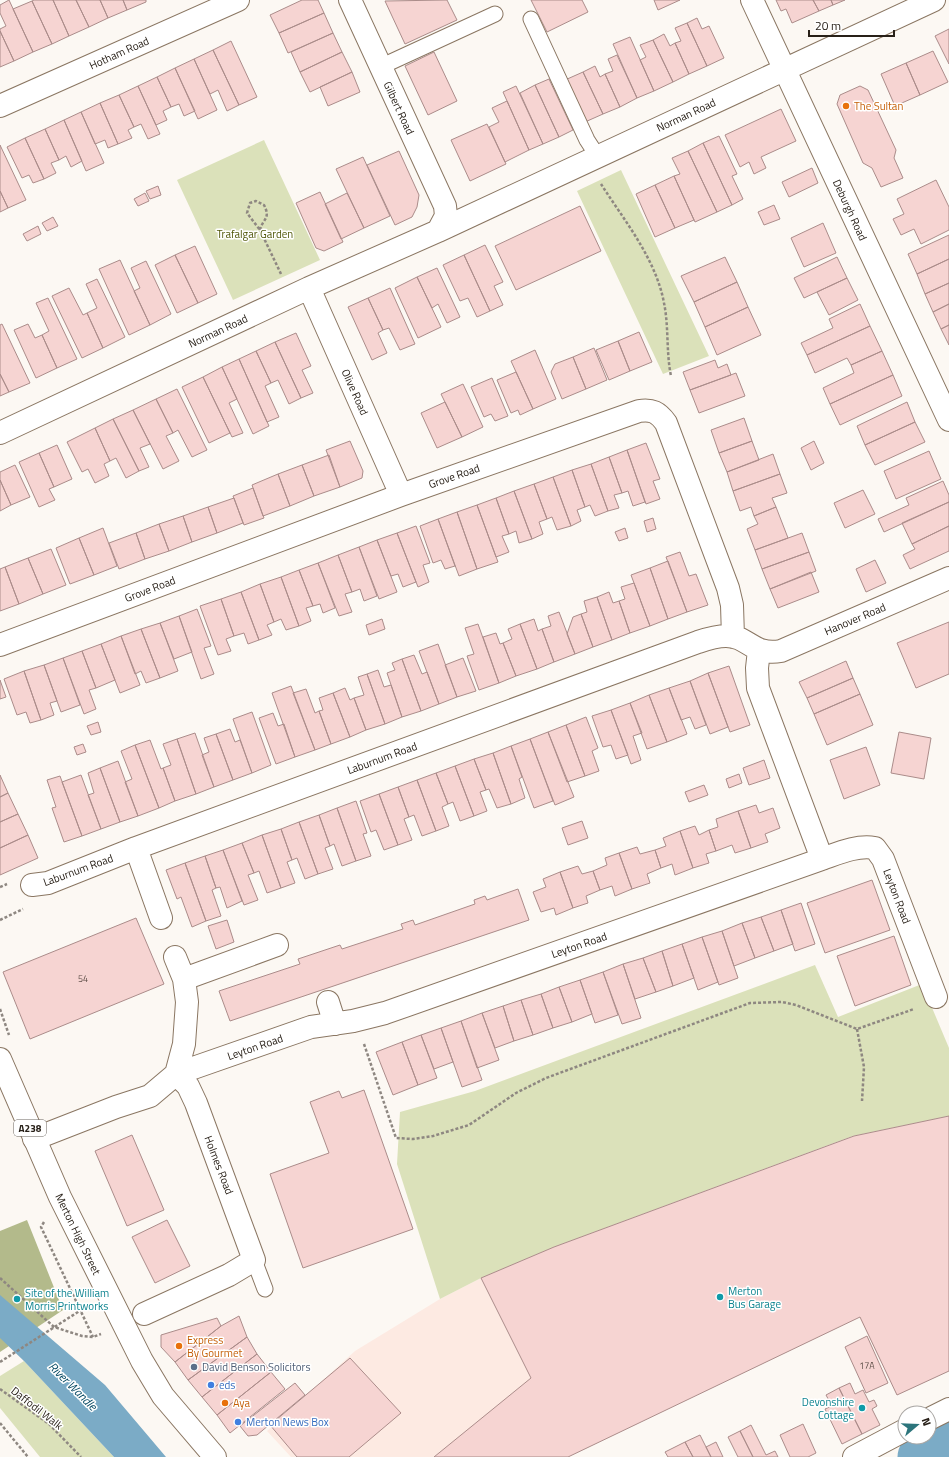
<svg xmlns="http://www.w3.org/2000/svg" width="949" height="1457" viewBox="0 0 949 1457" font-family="'Titillium Web',sans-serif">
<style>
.industrial{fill:#fdeae2}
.green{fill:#dbe1ba}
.forest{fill:#b3ba8b}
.water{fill:#7babc6}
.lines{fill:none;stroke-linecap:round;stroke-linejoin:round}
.river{stroke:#7babc6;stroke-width:51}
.building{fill:#f6d4d2;stroke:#ab8c8a}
.lane-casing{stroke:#8a7662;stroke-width:17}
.street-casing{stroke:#8a7662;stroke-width:24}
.primary-casing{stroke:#8a7662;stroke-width:24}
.path{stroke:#8e8781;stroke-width:2.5;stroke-dasharray:3 2;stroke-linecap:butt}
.lane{stroke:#fff;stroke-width:15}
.street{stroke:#fff;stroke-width:22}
.primary{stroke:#fff;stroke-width:22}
.food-dot{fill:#e8710a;stroke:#fff;stroke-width:1.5}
.culture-dot{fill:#0f9aa8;stroke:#fff;stroke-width:1.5}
.service-dot{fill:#5c6f8a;stroke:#fff;stroke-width:1.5}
.shop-dot{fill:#3f7fe0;stroke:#fff;stroke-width:1.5}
.labels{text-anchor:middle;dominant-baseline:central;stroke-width:3;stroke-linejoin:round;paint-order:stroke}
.number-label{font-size:9px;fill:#5c4d46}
.shield{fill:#fff;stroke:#68635d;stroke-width:1}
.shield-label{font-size:10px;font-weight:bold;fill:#282018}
.street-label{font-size:11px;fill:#282018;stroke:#fff}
.food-label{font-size:11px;fill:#c56008;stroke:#fff;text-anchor:start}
.park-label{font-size:11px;fill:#505709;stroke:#fff}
.culture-label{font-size:11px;fill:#0d838f;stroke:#fff;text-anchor:start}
.service-label{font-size:11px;fill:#4e5e75;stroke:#fff;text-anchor:start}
.shop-label{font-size:11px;fill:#366cbe;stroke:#fff;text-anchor:start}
.water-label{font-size:12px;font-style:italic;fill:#034762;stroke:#fff}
</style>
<rect width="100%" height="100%" fill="#fcf8f3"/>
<path class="industrial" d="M949,1116V1371L897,1395L859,1317L568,1457H291L267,1431L355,1351L440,1299L481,1278L554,1247L854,1136Z"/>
<path class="green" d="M264,140L320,260L233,300L177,180Z
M621,170L709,356L663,374L577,191Z
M815,965L838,1017L922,984L949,1048V1116L853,1136L554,1247L481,1278L440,1299L397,1164L400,1112L475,1091Z
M24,1361L114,1457H40L0,1408V1376Z"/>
<path class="forest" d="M27,1220L63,1310L0,1352V1231Z"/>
<path class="water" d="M0,1295L105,1385L166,1457H114L24,1361L0,1338Z"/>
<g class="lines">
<path class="river" d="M923,1457L949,1444"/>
</g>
<path class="building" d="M9,0L33,52L14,61L0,31V29L6,26L0,13V5Z
M34,0H53L69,36L52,44L32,1Z
M53,0H76L89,27L69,36Z
M76,0H100L108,18L89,27Z
M100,0H123L127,10L108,18Z
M123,0H146V2L127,10Z
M302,0H318L324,13L279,33L270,15Z
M447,0L457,20L405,44L385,1Z
M531,0H582L588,12L547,32Z
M654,0H680L658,10Z
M776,0H813L819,11L792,23L786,9L781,11Z
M813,0H831L833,5L819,11Z
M831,0H845L833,5Z
M32,1L52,44L33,52L13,9Z
M324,13L333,33L288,53L279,33Z
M697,18L702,29L709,26L724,58L707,66L687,23Z
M687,23L707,66L689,74L675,43L681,41L675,28Z
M949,29V64L935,36Z
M0,31L14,61L0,67Z
M333,33L342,52L300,72L291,52Z
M664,34L670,46L675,43L689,74L673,82L653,40Z
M630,37L654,91L637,98L613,44Z
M653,40L673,82L654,91L640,60L646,57L640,45Z
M231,41L257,97L239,105L213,50Z
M213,50L239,105L227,111L218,90L210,94L194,59Z
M933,51L948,82L920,95L906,63Z
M342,52L352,72L310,92L300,72Z
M434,52L457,101L428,115L405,66Z
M617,55L637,98L620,107L605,74L613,71L608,59Z
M194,59L217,110L198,119L175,68Z
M906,63L920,95L895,106L881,74Z
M595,66L600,77L605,74L620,107L603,114L583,72Z
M175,68L195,111L184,116L179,104L171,107L157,77Z
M352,72L360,92L328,106L320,87Z
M583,72L603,114L585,122L565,80Z
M157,77L171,107L163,111L167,120L156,125L138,86Z
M549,79L573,130L559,137L535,85Z
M535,85L559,137L543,144L520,93Z
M138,86L160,134L148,139L141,124L134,127L119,95Z
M516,86L543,144L529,150L503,92Z
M860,86L868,90L896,150L894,158L903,178L881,187L872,168L863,163L837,104L840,95Z
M119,95L134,127L128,130L132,138L118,144L100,103Z
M507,101L529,150L505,162L489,127L499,122L492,108Z
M100,103L118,144L108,148L105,140L95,144L81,112Z
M781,109L796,141L761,157L766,168L754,174L749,162L740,167L725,135Z
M81,112L104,163L86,171L64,120Z
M64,120L82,161L71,167L66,156L59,160L45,129Z
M487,124L506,164L470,181L451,140Z
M45,129L59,160L51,163L56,173L44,179L25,138Z
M719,136L737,174L732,176L743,199L732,205L703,143Z
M25,138L44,179L33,183L29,175L22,178L7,147Z
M703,143L732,205L717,212L688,151Z
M0,145L26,200L8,208L0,191Z
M399,151L419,195L417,207L412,217L395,225L367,165Z
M688,151L717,212L695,222L674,176L680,174L672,158Z
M363,157L390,216L364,228L336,169Z
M812,168L818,183L789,197L782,182Z
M674,176L694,220L675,228L655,185Z
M936,180L949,207V230L921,244L914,229L901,235L893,219L904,214L897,199Z
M655,185L675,228L655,237L636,194Z
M158,186L161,195L150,199L146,191Z
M0,191L8,208L0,212Z
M320,192L343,242L324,251L316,248L296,203Z
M145,193L149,201L138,206L134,199Z
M347,193L364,228L341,239L325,204Z
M774,205L780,219L764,225L758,212Z
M580,206L601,251L516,290L495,246Z
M53,217L58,226L47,231L42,223Z
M823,223L836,253L804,267L791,238Z
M38,226L41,234L27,241L23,234Z
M949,235V259L917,274L908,254Z
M485,245L503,282L494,286L503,305L490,311L464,255Z
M195,246L217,294L198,303L175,255Z
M175,255L198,303L177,313L155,265Z
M464,255L490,311L477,317L468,298L460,301L443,265Z
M725,257L737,282L694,302L681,276Z
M837,257L847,278L804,298L794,278Z
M949,259V283L925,294L917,274Z
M120,260L150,325L129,335L99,269Z
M146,261L171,314L150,325L134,291L140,288L131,268Z
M437,268L460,317L447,323L438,304L432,308L417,277Z
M417,277L441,327L418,338L395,288Z
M847,278L858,300L829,315L817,292Z
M97,279L125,337L103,348L87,313L97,308L86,284Z
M737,282L748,307L705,327L694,302Z
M949,283V304L933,312L925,294Z
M69,288L83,315L87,313L103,348L82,358L52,296Z
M390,288L415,344L400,350L389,328L383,330L368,298Z
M48,298L77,359L57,368L42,335L49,331L36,303Z
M368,298L383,330L378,333L387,353L372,360L348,307Z
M860,304L870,326L807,355L801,343L833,328L829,319Z
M949,304V325L941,329L933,312Z
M748,307L761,335L717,355L705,327Z
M2,324L30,383L9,392L0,374V325Z
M28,324L35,338L42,335L57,368L36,378L14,330Z
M949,325V345L941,329Z
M870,326L882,351L851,365L847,358L815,373L807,355Z
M639,332L652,362L630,371L618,341Z
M296,333L311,366L302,370L313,393L301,398L275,342Z
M618,341L630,371L609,380L596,350Z
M275,342L301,398L289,404L278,380L271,383L256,351Z
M594,348L607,380L586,389L573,357Z
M535,350L556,399L533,409L511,361Z
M256,351L271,383L265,386L279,417L267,422L239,359Z
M882,351L893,375L830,404L823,388L854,373L851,365Z
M573,357L586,389L562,399L551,372L555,364Z
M239,359L269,426L253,434L222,367Z
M715,360L718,368L727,364L731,375L690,390L683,372Z
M222,367L237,399L229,403L243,433L232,437L203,377Z
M516,372L533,409L520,415L518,410L511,413L497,380Z
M736,373L745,396L699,413L690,390Z
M0,374L9,392L0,396Z
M893,375L902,396L840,425L830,404Z
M203,377L230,433L209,443L182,387Z
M492,378L508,416L495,421L491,414L484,417L471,387Z
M463,384L483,427L462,437L441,394Z
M177,389L207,450L192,457L178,430L173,433L156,399Z
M156,399L173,433L166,436L179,461L163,469L133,410Z
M445,402L462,437L437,448L421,413Z
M907,402L915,422L865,445L857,426Z
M133,410L150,444L140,448L149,467L139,471L113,419Z
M744,418L752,441L719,453L711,430Z
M113,419L139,471L126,478L116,458L110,461L95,428Z
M915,422L925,442L875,465L865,445Z
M95,428L110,461L104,464L109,476L95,483L88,469L82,472L67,442Z
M350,441L363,471L362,478L340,487L326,450Z
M752,441L759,460L727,472L719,453Z
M814,441L824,463L811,470L801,448Z
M646,443L660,479L653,481L660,499L646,504L627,450Z
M57,445L72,479L54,487L39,453Z
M627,450L645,502L633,506L628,491L622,493L609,457Z
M929,451L941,479L896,499L884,471Z
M39,453L54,487L49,489L55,500L39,507L19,462Z
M773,454L780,474L733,491L727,472Z
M329,455L340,487L314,496L302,465Z
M609,457L622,493L614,495L619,508L608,511L591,464Z
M591,464L608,511L595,516L590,505L585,507L572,470Z
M15,465L30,497L11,505L0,480V472Z
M302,465L314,496L290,506L278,474Z
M572,470L585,507L577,510L581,521L571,526L553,477Z
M278,474L290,506L263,516L252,485Z
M780,474L787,493L772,498L776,507L754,516L751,507L740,511L733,491Z
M553,477L571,526L557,530L552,517L547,519L534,484Z
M0,480L11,505L0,511Z
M943,481L949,495V502L884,532L878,519L909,505L906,498Z
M534,484L547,519L539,522L543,534L532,539L514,491Z
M253,488L264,518L244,525L233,496Z
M863,490L875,514L845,528L834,503Z
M514,491L532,539L519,543L516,531L509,534L496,498Z
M234,498L243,523L217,533L208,507Z
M496,498L509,534L502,536L509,552L496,557L477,505Z
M949,502V526L912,544L902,523Z
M477,505L498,562L477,569L457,512Z
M208,507L217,533L192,542L183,516Z
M776,507L788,538L755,550L747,529L758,524L754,516Z
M457,512L477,569L459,576L438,519Z
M183,516L192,542L169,551L159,524Z
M653,518L656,529L647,532L644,521Z
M438,519L455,566L445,569L441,560L433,563L420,526Z
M159,524L169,551L145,559L136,533Z
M416,526L430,563L423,565L429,582L418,587L397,533Z
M949,526V551L910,569L903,555L915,549L912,544Z
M103,528L117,566L94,575L79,538Z
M625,528L628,538L619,541L615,532Z
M136,533L145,559L119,569L109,543Z
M397,533L416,582L403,587L398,574L391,576L377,540Z
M802,533L809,552L762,569L755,550Z
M79,538L94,575L70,584L56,548Z
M377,540L397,592L379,599L359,547Z
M359,547L377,596L364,601L360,589L352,592L338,555Z
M51,549L66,585L43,594L28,558Z
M680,552L689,576L696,574L708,605L687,612L666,557Z
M809,552L816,571L770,589L762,569Z
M338,555L352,592L345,594L352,612L339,616L318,563Z
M28,558L43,594L19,604L5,567Z
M875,560L886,583L866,592L856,569Z
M668,561L687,612L668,619L650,568Z
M318,563L335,608L323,613L320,604L313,606L299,570Z
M5,567L19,604L0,611V569Z
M650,568L668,619L650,626L631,575Z
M299,570L313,606L306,608L311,621L299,626L281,577Z
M811,572L819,592L778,608L770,589Z
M281,577L299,626L286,630L281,619L274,622L260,584Z
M634,583L650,626L630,633L619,601L625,599L621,587Z
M260,584L274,622L267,625L272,635L259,640L241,592Z
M241,592L259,640L248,644L244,633L234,636L221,599Z
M609,592L613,603L619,601L630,633L612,640L597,597Z
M597,597L612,640L593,647L581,614L587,612L584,601Z
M221,599L234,636L226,639L231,651L218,655L200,606Z
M197,609L211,646L204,648L214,674L201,679L179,616Z
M559,612L575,654L554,662L542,629L551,626L548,616Z
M581,614L593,647L575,654L567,634L573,617Z
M179,616L192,652L174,659L160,623Z
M382,619L385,629L369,635L366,625Z
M534,619L538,631L542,629L554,662L537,669L520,624Z
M949,622V674L916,688L897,643Z
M160,623L178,671L160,678L141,629Z
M478,624L499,683L479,690L467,656L474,654L465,628Z
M520,624L537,669L516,676L503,643L512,639L508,629Z
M141,629L160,678L146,683L141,671L135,674L121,636Z
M496,633L500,644L503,643L516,676L499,683L483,637Z
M121,636L140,685L120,693L101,644Z
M101,644L115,680L96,688L82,651Z
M438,644L457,697L439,704L419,651Z
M82,651L96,688L89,690L96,709L84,714L63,658Z
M414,655L422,674L427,672L439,704L421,711L402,659Z
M63,658L80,705L61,712L44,665Z
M463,658L476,691L457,697L445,665Z
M402,659L421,711L402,717L387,673L395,670L392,663Z
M846,661L853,678L807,698L799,682Z
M44,665L57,701L50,703L54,715L41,720L24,671Z
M729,666L750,725L730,732L708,673Z
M378,670L384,687L391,685L402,717L385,724L367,674Z
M24,671L41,720L30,723L26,712L17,715L4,679Z
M708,673L728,727L710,734L690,681Z
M367,674L385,724L366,730L354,698L364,695L358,677Z
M853,678L860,694L814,714L807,698Z
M0,680L6,697L0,699Z
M690,681L706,725L695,729L690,717L681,720L669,688Z
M291,686L315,750L295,757L272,693Z
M345,688L350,700L354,698L366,730L350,737L333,693Z
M669,688L687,734L667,742L649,695Z
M306,689L315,713L319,711L331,744L315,750L293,693Z
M333,693L350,737L331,744L319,711L323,710L319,698Z
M860,694L873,725L827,745L814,714Z
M649,695L667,742L647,749L630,703Z
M630,703L642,733L633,736L641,760L631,764L611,710Z
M611,710L628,755L616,759L611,745L603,747L592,716Z
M252,712L271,765L252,773L233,719Z
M273,713L278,726L284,724L295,757L276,764L259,718Z
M586,717L598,748L592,751L599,771L585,776L566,725Z
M98,722L101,732L91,735L87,726Z
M566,725L585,776L567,782L548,732Z
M230,729L235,742L240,740L252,773L233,780L216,734Z
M548,732L574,797L555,805L530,739Z
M899,732L931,738L924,779L891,773Z
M195,733L214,787L196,794L177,739Z
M216,734L233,780L214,787L202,755L209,752L204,738Z
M177,739L196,794L175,801L163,768L171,765L163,744Z
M530,739L553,801L534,808L511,746Z
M150,740L161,769L163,768L175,801L159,808L135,745Z
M83,744L86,752L77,755L74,747Z
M135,745L159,808L138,816L125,782L132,779L121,751Z
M511,746L522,777L519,779L525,798L511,804L493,753Z
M866,747L880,785L844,799L830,760Z
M493,753L511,804L497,808L489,789L486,790L474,759Z
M474,759L486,790L480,792L487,811L474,816L455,766Z
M764,760L770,778L749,785L743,768Z
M118,761L138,816L120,822L100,768Z
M455,766L474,816L460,821L453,802L448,804L436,773Z
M100,768L120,822L101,829L88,795L94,793L88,773Z
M436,773L448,804L442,807L449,826L436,831L417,780Z
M739,774L742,783L729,788L726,779Z
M0,775L8,793L0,797Z
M81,775L101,829L82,836L62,782Z
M60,776L82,836L64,842L52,808L56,807L47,780Z
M417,780L436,831L422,836L414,815L409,817L398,787Z
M704,785L708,795L689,802L685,792Z
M398,787L409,817L404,819L412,840L398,845L379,794Z
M8,793L18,814L0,822V797Z
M379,794L398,845L384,850L376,830L371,832L360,801Z
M356,801L367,833L363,834L371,856L356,861L337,808Z
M756,805L759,813L773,808L780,828L765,834L768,842L751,848L738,811Z
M337,808L356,861L342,866L334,844L330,846L319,815Z
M738,811L751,848L735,853L732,845L716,851L709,830L718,827L716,819Z
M18,814L28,835L0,848V822Z
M319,815L330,846L325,848L333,869L318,874L299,822Z
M582,821L588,838L568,845L562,828Z
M299,822L318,874L305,879L297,858L292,860L281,829Z
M695,826L699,835L709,830L716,851L706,854L709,863L693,868L680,831Z
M281,829L292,860L287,862L295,883L281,888L262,835Z
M680,831L693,868L675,875L672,864L661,868L655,850L666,846L663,838Z
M28,835L38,858L0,875V848Z
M262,835L281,888L267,893L259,871L254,873L242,843Z
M242,843L254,873L248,875L258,900L244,905L223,850Z
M637,847L640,854L655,850L661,868L647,874L650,883L632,889L619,853Z
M223,850L242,901L227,908L220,887L216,888L205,856Z
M619,853L632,889L615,896L612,886L600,890L593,871L607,865L605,858Z
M205,856L216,888L212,890L221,916L206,921L185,863Z
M185,863L206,921L192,927L181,897L177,899L166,870Z
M578,866L582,874L593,871L600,890L586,896L588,903L573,908L560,872Z
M560,872L573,908L556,915L554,908L541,912L533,892L546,887L543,879Z
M872,880L890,930L825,953L807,903Z
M518,889L529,920L230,1021L219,991L300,964L298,959L340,945L342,949L403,929L401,924L413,920L415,925L475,904L474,900L485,896L487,900Z
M801,903L815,944L795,951L781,910Z
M781,910L793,944L774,951L761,917Z
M761,917L774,951L755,958L742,923Z
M136,918L164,984L30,1039L3,972Z
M227,920L234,942L216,949L208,926Z
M742,923L755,958L734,966L722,931Z
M722,931L738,978L719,985L702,937Z
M894,936L911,985L855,1006L837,956Z
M702,937L718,982L698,990L682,944Z
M682,944L694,978L673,986L662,951Z
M662,951L673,986L656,992L643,958Z
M643,958L656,992L635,999L623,964Z
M623,964L641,1018L622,1024L603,972Z
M603,972L618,1015L595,1023L580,980Z
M580,980L592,1014L572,1022L559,987Z
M559,987L572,1022L553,1028L541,994Z
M541,994L553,1028L533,1035L521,1000Z
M521,1000L533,1035L514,1041L503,1006Z
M503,1006L514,1041L495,1048L482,1013Z
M482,1013L499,1060L477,1068L461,1021Z
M461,1021L482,1080L462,1087L441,1028Z
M441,1028L453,1062L434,1069L421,1035Z
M421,1035L437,1078L418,1085L402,1042Z
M402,1042L418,1085L393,1095L376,1052Z
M364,1090L413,1229L303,1268L270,1174L329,1153L310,1102L339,1091L342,1098Z
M949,1116V1371L897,1395L860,1317L568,1457H434L531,1378L481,1278L554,1247L854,1136Z
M132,1135L164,1210L127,1226L95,1151Z
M167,1220L190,1266L155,1283L132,1237Z
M239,1316L247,1337L188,1380L175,1362L221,1326Z
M217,1318L221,1326L175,1362L161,1347V1335Z
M867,1336L888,1383L866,1393L845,1347Z
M247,1337L257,1354L202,1397L188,1380Z
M257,1354L271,1372L217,1415L202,1397Z
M350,1358L401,1413L349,1457H297L270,1425Z
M271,1372L285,1389L230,1433L217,1415Z
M295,1383L305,1395L257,1435L248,1436L240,1426Z
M850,1383L855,1394L863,1390L869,1402L874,1400L877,1406L872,1409L880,1425L862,1434L839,1388Z
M839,1388L862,1434L842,1444L825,1409L832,1406L826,1395Z
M803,1424L816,1453L808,1457H790L780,1435Z
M751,1425L766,1455L775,1451L778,1457H753L740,1431Z
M740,1431L753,1457H738L728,1437Z
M700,1435L711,1457H693L685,1442Z
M685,1442L693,1457H668L665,1452Z
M716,1442L723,1457H711L706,1447Z"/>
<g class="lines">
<defs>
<path id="lane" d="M531,19L587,140L598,157
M380,67L495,14
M254,1260L265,1289"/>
<path id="street" d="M752,0L949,420
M0,106L238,0
M438,231L934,0
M309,288L401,495
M0,433L309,288L438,231L446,216L445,206L350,0
M0,645L401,495L639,411C652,409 658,412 666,423L728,588L732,605L733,637
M759,650L757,668L758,688L822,859C839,853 856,845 875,848L883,859L936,997
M136,848L161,918
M32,885L48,883L136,848L698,642C707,639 716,636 726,636C749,636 752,656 781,651L949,578
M184,979L277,945
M328,1002L335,1024
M176,1074L311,1027L353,1021L385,1013L822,859
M34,1139L116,1107L150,1096L176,1074L184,1044L187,1002L184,979L175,957
M144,1314L229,1275L254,1260L196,1103L188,1086L176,1074
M929,1419L949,1409
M854,1457L905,1430"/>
<path id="primary" d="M0,1059L60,1197L142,1361L163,1396L215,1457"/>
</defs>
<use href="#lane" class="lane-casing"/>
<use href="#street" class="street-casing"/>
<use href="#primary" class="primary-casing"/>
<path class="path" d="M601,184C624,220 656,259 664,303C669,327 666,352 671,376
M260,230C263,218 271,219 264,205L256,201L250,203L247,213L260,230L281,274
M0,887L7,884
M0,920L23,909
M0,1009L9,1035
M857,1029L864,1067L862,1101
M364,1044L396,1138L413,1139L433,1136L469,1125L516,1093L546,1078L750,1003L782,1002L796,1005L857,1029L914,1009
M44,1222L41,1227L93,1337
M0,1278L54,1327L82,1336L93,1337L101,1334
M0,1362L81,1310
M0,1389L49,1424L81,1457
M0,1423L28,1457"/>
<use href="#lane" class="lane"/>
<use href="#street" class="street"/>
<use href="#primary" class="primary"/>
</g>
<g class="food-dot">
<circle cx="846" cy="106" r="4"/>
<circle cx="179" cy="1346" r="4"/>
<circle cx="225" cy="1403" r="4"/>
</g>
<g class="culture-dot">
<circle cx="720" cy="1297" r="4"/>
<circle cx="17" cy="1299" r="4"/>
<circle cx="862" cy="1408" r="4"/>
</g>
<circle class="service-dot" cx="194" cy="1367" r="4"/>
<g class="shop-dot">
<circle cx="211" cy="1385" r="4"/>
<circle cx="238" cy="1422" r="4"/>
</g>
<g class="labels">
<g class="number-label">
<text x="83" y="978">54</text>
<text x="867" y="1365">17A</text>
</g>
<rect class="shield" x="14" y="1120" width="32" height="16" rx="3"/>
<g class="shield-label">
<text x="30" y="1128">A238</text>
</g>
<g class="street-label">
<text transform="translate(119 53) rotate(-24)">Hotham Road</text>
<text transform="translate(399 108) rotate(65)">Gilbert Road</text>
<text transform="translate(686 115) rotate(-25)">Norman Road</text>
<text transform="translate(850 210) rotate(65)">Deburgh Road</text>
<text transform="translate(218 331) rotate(-25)">Norman Road</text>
<text transform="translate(355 392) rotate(66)">Olive Road</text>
<text transform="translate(454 476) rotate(-19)">Grove Road</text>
<text transform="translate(150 589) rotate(-21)">Grove Road</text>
<text transform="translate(855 619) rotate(-23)">Hanover Road</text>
<text transform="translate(382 758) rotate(-20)">Laburnum Road</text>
<text transform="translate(78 870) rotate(-20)">Laburnum Road</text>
<text transform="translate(897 896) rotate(69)">Leyton Road</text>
<text transform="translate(579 945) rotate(-19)">Leyton Road</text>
<text transform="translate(255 1047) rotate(-19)">Leyton Road</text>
<text transform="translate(219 1165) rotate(69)">Holmes Road</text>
<text transform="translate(78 1234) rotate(64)">Merton High Street</text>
<text transform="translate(37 1408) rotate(38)">Daffodil Walk</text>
</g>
<g class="food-label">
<text x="854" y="106">The Sultan</text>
<text x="187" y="1340">Express<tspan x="187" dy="13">By Gourmet</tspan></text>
<text x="233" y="1403">Aya</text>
</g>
<g class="park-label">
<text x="255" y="234">Trafalgar Garden</text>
</g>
<g class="culture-label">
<text x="728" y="1291">Merton<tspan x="728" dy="13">Bus Garage</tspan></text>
<text x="25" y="1293">Site of the William<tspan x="25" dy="13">Morris Printworks</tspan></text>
<text x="854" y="1402" text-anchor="end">Devonshire<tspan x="854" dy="13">Cottage</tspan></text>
</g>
<g class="service-label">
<text x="202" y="1367">David Benson Solicitors</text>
</g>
<g class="shop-label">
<text x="219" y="1385">eds</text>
<text x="246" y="1422">Merton News Box</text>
</g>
<g class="water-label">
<text transform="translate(73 1386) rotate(45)">River Wandle</text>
</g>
</g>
<g transform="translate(917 1425) rotate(71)"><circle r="19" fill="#ffffff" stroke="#a9a6a3"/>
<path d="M0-3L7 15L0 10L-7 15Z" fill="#2c757c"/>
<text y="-6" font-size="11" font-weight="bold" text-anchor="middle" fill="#282018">N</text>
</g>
<path d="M809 30v6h85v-6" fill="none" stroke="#282018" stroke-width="2"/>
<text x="815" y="30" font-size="12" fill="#282018" stroke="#ffffff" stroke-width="3" paint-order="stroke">20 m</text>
</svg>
